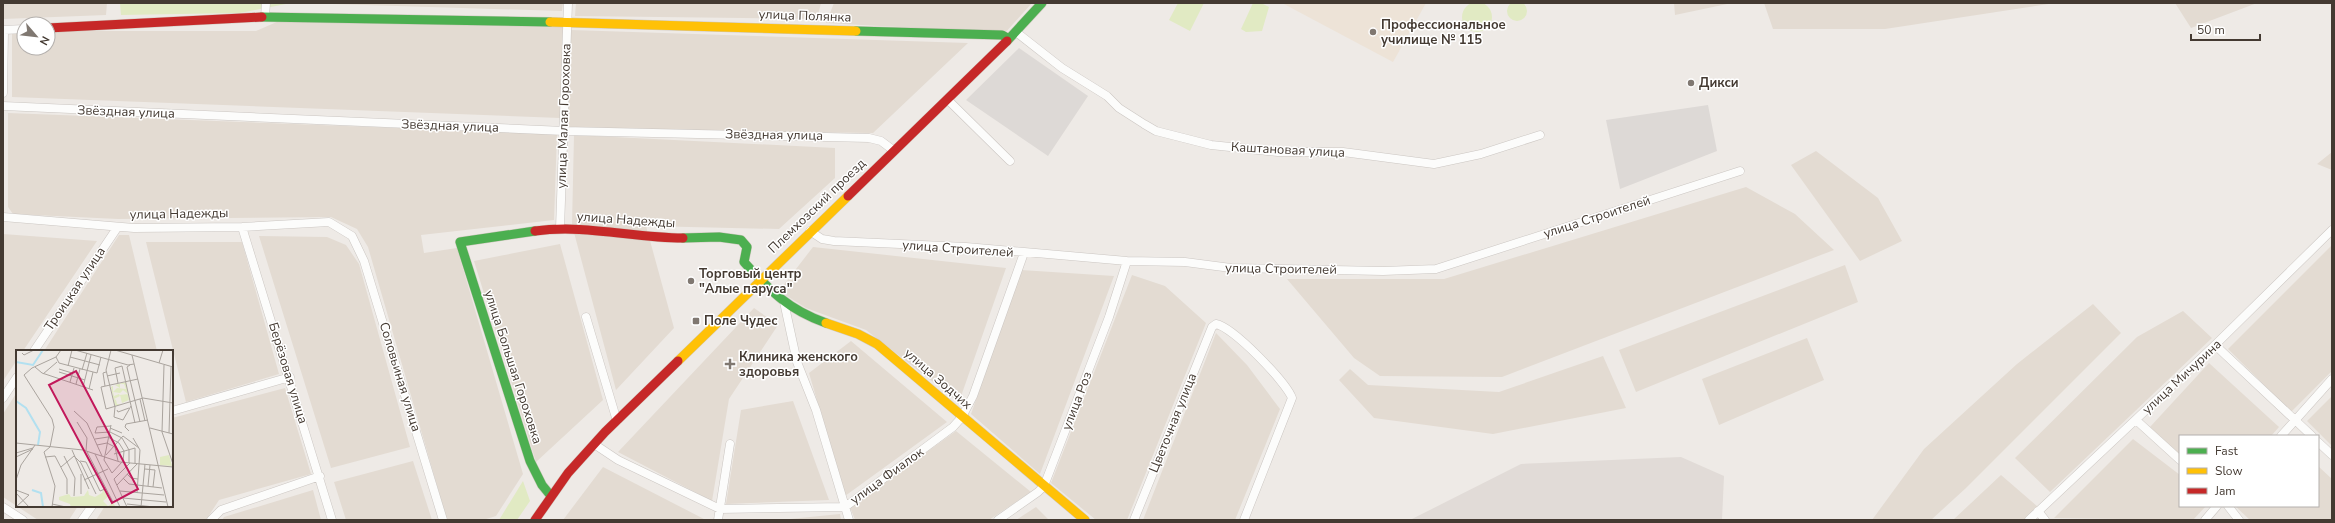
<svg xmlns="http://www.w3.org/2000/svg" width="2335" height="523" viewBox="0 0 2335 523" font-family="'Nunito Sans',sans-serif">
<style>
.residential{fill:#e3dbd2}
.industrial{fill:#e1dbd7}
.education{fill:#ede3d7}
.green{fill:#e1eac3}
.parking{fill:#ddd9d6}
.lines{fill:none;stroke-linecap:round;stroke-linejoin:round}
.street-casing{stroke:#cbc6c2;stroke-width:9}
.fast-casing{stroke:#cfc8be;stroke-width:10}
.slow-casing{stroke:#cfc8be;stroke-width:10}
.jam-casing{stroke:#cfc8be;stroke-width:10}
.street{stroke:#fcfcfb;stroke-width:8}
.fast{stroke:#4caf50;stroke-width:9}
.slow{stroke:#ffc107;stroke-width:9}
.jam{stroke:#c62828;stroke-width:9}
.poi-dot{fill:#807871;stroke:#fff;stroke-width:1.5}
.labels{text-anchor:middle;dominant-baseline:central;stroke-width:3;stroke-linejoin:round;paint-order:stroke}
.street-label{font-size:13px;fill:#443a32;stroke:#fff}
.poi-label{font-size:13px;font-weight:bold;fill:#443a32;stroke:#fff;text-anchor:start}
.inset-river{fill:none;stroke:#b2e0f0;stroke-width:2}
.inset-road{fill:none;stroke:#aaa49e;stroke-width:1}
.view{fill:#c2185b;fill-opacity:0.15;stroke:#c2185b;stroke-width:2}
.inset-edge{fill:none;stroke:#443a32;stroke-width:2}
</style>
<rect width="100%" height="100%" fill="#eeeae6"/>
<path class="residential" d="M3,3H107L106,15L3,19Z
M300,3H563L562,11Z
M576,3H821L817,19L575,16Z
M834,3H1032L1005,33L826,23Z
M1674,3H1732L1675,15Z
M1764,3H2055L1885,29H1773Z
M2175,3H2257L2191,28Z
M279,21L563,27L560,118L12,97V31H24V48H48V31H256Z
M571,30L968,43L873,133L566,129Z
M8,113L557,134L554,220L421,235L424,253L457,248L523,474L496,516L483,520H447L368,247L357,229L331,217L118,219L13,214L8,207Z
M574,135L835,148V178L779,229L646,226L674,328L616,390L572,225Z
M1816,151L1878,198L1902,241L1860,261L1791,165Z
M2332,152V170L2317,164Z
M1746,187L1795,214L1834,250L1502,377L1380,376L1354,358L1287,279H1444Z
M3,234L97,241L23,351H17V360L3,381Z
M119,235H129L157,351H44Z
M259,236L327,237L346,245L359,264L410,447L331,468Z
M146,242H242L279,374L186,402Z
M560,244L603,400L536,462L474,261Z
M2332,245V371L2291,412L2228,349Z
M813,247L1006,268L959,402L866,330L806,308L779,291Z
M1845,265L1858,302L1636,392L1619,350Z
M1021,270L1114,276L1040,474L971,414Z
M1132,275L1165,286L1206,323L1127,520H1096L1051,483Z
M2093,304L2121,333L1966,488L1931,520H1872L1924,449L2017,364Z
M754,308L778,325L729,399L712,501L618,452Z
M2183,311L2212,338L2050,492L2015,458L2137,337Z
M1216,333L1247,365L1280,409L1235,520H1143Z
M1807,338L1824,380L1719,425L1702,379Z
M851,341L947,422L845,496L809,373Z
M1603,356L1626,408L1493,434L1374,418L1339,380L1350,369L1368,385L1499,392Z
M2209,363L2279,427L2271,436H2180V455L2150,427Z
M285,388L311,474L219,500L206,520H96L105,506H172V418Z
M17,392V506H78L69,520H38L3,497V414Z
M2332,396V446L2307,421Z
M793,401L829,500L726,504L741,410Z
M956,431L1031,492L989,520H855L850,507Z
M2133,439L2180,475V506H2206L2193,520L2054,518Z
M413,461L432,520H346L334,482Z
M2318,466L2332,479V520H2250L2235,506H2318Z
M603,467L704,519V520H563Z
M2001,475L2038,507L2024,520H1953Z
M313,490L321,520H222L224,517Z
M1036,507L1049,520H1016Z
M840,514L841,520H780Z"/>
<path class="industrial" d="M1681,457L1724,476L1722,520H1410L1521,464Z"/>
<path class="education" d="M1282,3H1426L1393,62Z"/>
<path class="green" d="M1507 11a10 10 0 1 1 20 0a10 10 0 1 1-20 0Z
M1462 17a15 15 0 1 1 30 0a15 15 0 1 1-30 0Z
M120,3H291L240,13L121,15Z
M1178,3H1204L1190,31L1169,20Z
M1253,3H1261L1269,7L1262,31L1246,32L1241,29Z
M523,481L530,501L517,520H499Z"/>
<path class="parking" d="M1019,48L1088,96L1048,156L966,100Z
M1708,105L1717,151L1620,189L1606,120Z"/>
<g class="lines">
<defs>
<path id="street" d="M265,17L266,3
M1016,32L1062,68L1107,96L1119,108L1144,124L1156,131L1211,145L1278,152H1343L1434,164L1481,154L1540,135
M3,93L4,30L24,29
M947,99L1010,161
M3,106L564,131L869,138L881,141L893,150
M3,217L134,228L242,227L329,222L352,236L364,261L443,520
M242,227L332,520
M560,228L568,3
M810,231L822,239L834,241L966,247L1127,261L1185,262L1231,268L1383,271L1436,269L1740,171
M784,302L797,362L816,410L849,520
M586,317L617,421
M2215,345L2312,436
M34,351L117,228
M3,398L17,377
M172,411L290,377
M2136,420L2180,460
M2281,436L2332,379
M2318,442L2332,455
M594,444L618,460L720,509L845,507L953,427L962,417L973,396L1024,253
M2228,506L2239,520
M3,507L23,520
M2038,511L2045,520
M82,520L92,506
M211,520L221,510L320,476
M718,520L730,444
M998,520L1038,492L1044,486L1109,317L1127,261
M1134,520L1212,327L1216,324C1233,327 1286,382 1292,398L1244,520
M2029,520L2215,345L2332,230
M2205,520L2217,506"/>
<path id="fast" d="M262,17L550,22
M856,31L1002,35L1009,39
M1007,41L1042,3
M535,231L460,242L530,461L542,485L551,496
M683,238L719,237L741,240L747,247L744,262C770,291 789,310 826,323"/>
<path id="slow" d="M550,22L856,31
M826,323L858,334L877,344L1085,520
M678,361L848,196"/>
<path id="jam" d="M48,28L262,17
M848,196L1007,41
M535,231C585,224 633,238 683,238
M535,520L568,473L605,432L678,361"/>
</defs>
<use href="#street" class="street-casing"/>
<use href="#fast" class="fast-casing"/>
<use href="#slow" class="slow-casing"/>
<use href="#jam" class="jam-casing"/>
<use href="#street" class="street"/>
<use href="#fast" class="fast"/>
<use href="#slow" class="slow"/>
<use href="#jam" class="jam"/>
</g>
<g class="poi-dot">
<circle cx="1373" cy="32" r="4"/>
<circle cx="1691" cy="83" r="4"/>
<circle cx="691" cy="281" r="4"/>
<rect x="692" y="317" width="8" height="8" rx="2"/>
<path d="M728 358h4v4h4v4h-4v4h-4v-4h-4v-4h4z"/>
</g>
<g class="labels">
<g class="street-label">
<text transform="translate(805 16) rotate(2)">улица Полянка</text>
<text transform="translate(126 112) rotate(2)">Звёздная улица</text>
<text transform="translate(564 116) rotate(-88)">улица Малая Гороховка</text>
<text transform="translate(450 126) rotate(2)">Звёздная улица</text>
<text transform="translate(774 135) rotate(1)">Звёздная улица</text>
<text transform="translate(1288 150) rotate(3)">Каштановая улица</text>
<text transform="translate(817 206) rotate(-44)">Племхозский проезд</text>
<text transform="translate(179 214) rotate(-1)">улица Надежды</text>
<text transform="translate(1597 217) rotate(-18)">улица Строителей</text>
<text transform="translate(626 220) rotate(4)">улица Надежды</text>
<text transform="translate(958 249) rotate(4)">улица Строителей</text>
<text transform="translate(1281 269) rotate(1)">улица Строителей</text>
<text transform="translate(75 289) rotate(-56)">Троицкая улица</text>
<text transform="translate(513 367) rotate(72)">улица Большая Гороховка</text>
<text transform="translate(288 373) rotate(73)">Берёзовая улица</text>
<text transform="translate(400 377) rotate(73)">Соловьиная улица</text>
<text transform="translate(2182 377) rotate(-43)">улица Мичурина</text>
<text transform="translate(938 379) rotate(41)">улица Зодчих</text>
<text transform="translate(1077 401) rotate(-69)">улица Роз</text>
<text transform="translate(1173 423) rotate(-68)">Цветочная улица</text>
<text transform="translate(887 476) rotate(-36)">улица Фиалок</text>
</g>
<g class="poi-label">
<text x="1381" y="25">Профессиональное<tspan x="1381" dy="15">училище № 115</tspan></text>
<text x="1699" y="83">Дикси</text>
<text x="699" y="274">Торговый центр<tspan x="699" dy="15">"Алые паруса"</tspan></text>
<text x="704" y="321">Поле Чудес</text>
<text x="739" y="357">Клиника женского<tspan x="739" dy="15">здоровья</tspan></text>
</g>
</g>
<g transform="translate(16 350)">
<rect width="157" height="157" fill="#eeeae6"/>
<path d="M110,32L113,50L106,53L104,45L112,44L107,40L104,43L97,42L98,46L103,44L104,46L98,49L100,50L101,54H105L99,56L95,37L97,36V42L101,38L110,39L108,34H104V38L99,35ZM153,105L156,116L144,115V107ZM88,138L93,146L87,151L92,156L97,153L100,157H55L54,154L43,150V147L53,144L55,147L68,146L72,140L73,145L79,147L86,143Z" fill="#e1eac3"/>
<path class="inset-river" d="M0,12L17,15L27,0M0,51L10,58L24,82L22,95M16,140L25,143L27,157"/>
<path class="inset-road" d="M59,0L112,15L118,14M95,0L90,20L99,57M99,0L157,17M6,3L8,5L18,0M116,5L152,157M40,7L43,13L81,23L85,7M54,7L84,15M143,13L147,0M114,15L111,17L124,72M148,15L146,82L157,114M52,16L56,0M106,16L119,73M19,17L26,23L77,40M43,19L56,23M66,20L71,3M43,22L69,30M27,24L41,12M91,26L104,23M122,29L85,37L90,59L127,48L157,53M54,32L58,18M102,33L99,18L106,16M60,34L64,19M89,36L87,23L90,22M67,37L75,5M73,39L77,22M124,49L129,71M99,57L98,67L107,70L115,56M101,60L102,62L113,58M58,61L71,73L86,106M61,72L71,88L70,101M95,75L88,110L96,123L106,112M95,76L81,77L79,83L94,82L106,88L113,100V113M94,78L106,83M134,78L157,84M113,81L109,77L110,74L132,70M153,83L155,16M117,88L124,100L121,143M79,89L92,87L103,93L108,101L107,112M0,93L19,95M81,95L91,93L99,97L102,111M34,97L28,102L39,136L36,157M34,97L38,77L36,69L8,25L16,18L40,7L45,0M56,100L73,139M71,102L97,152L107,147M0,103L17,98L19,95L67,100L104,112L157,117M79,104L104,157M98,104L119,98V113M90,105L107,86L123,98M48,106L59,128L58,146M0,107L17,99M29,107L39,106L51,129V144M64,111L70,112L84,141L89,139M45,117L58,106L65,113L80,144M129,119L139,120L137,137M111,124L115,128L122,129M107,128L113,134L146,138M0,130L5,115L17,98M68,130L92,119M101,135L121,114M132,136L134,115M0,140L13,145L0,157M104,141L148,145M0,143L13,157M65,144V124M107,148L150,152M36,154L50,157M111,154L138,157M111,157L98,129L114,113M125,157L129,114"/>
<path class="view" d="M60,21L122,139L96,153L33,35Z"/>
<rect width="157" height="157" class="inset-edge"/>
</g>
<rect width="2335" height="523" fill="none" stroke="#443a32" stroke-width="8"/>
<rect x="2179" y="435" width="140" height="72" fill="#ffffff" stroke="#b4b0ad"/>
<rect x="2187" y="448" width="20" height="6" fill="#4caf50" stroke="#b4b0ad"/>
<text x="2215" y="455" font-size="12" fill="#443a32">Fast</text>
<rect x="2187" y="468" width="20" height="6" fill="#ffc107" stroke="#b4b0ad"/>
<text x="2215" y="475" font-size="12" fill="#443a32">Slow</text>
<rect x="2187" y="488" width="20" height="6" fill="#c62828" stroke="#b4b0ad"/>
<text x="2215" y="495" font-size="12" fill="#443a32">Jam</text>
<g transform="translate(36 36) rotate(118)"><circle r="19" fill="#ffffff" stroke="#b4b0ad"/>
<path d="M0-3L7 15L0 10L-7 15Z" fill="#807871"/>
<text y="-6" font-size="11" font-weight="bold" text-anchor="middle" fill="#443a32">N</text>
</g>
<path d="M2191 34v6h69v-6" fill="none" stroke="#443a32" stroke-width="2"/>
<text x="2197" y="34" font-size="12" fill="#443a32" stroke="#ffffff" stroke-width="3" paint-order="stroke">50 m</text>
</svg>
